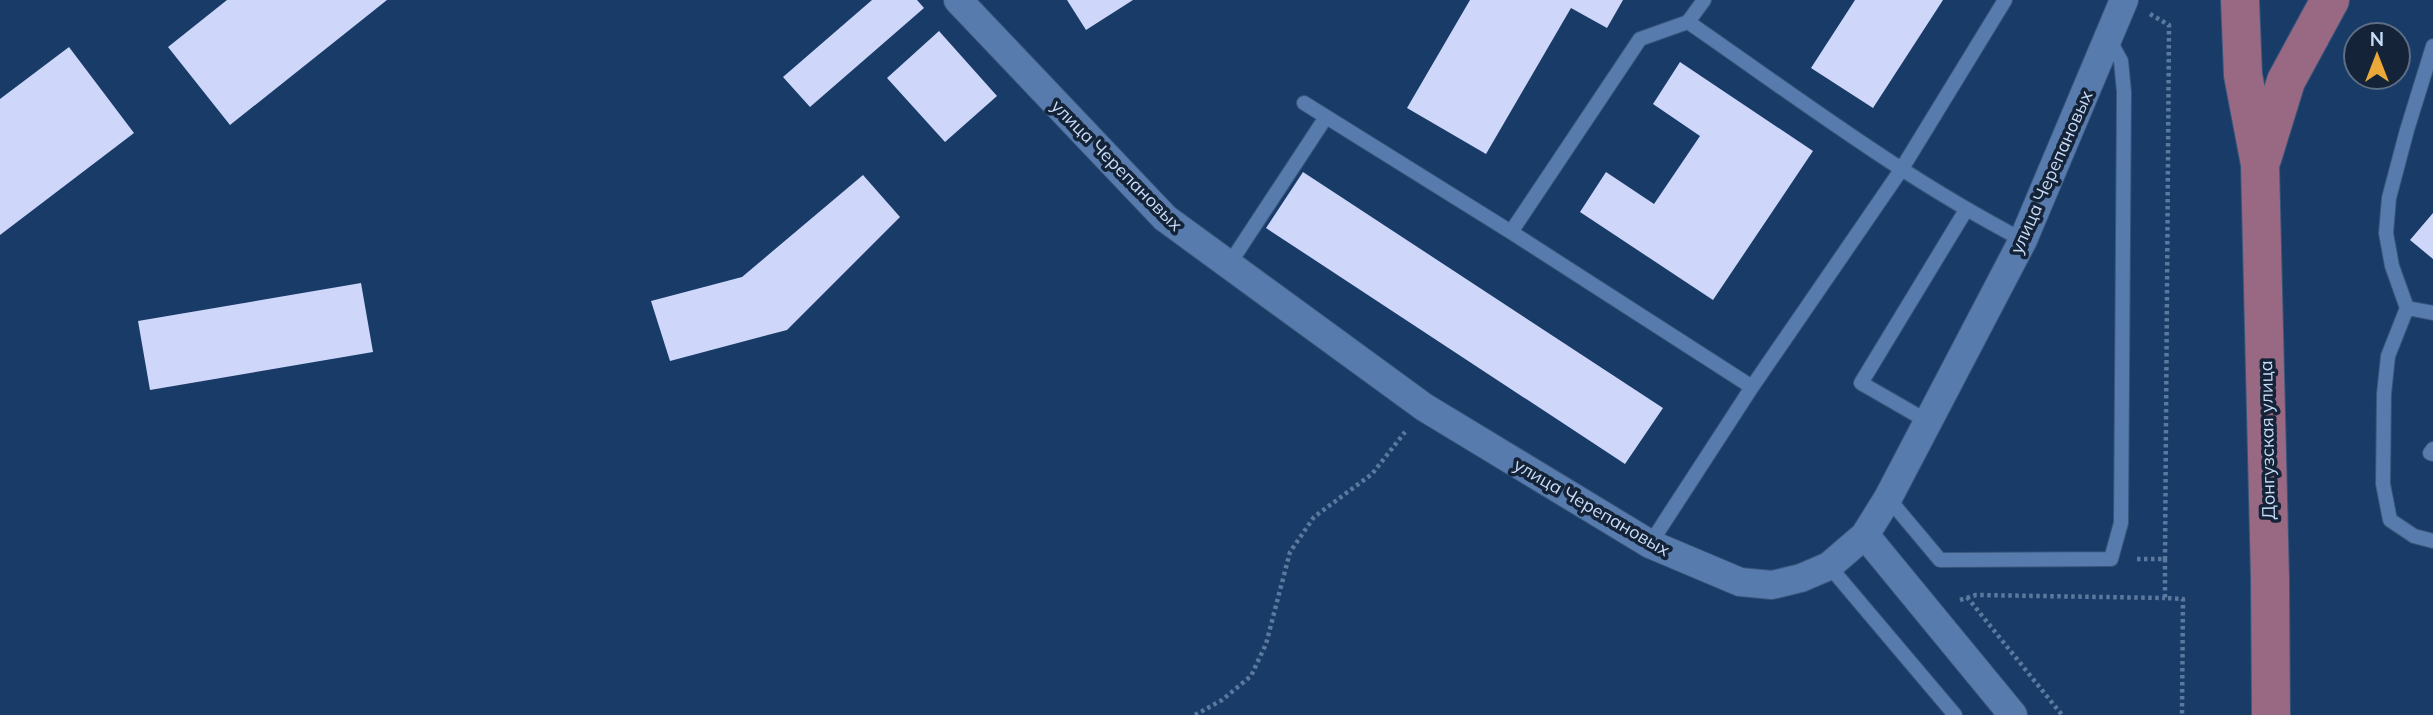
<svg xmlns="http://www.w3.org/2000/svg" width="2433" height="715" viewBox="0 0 2433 715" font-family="Mulish,sans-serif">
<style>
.building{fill:#ced6fa}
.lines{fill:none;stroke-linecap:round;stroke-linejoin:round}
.lane-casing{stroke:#38557b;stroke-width:16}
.street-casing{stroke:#38557b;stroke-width:30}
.primary-casing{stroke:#38557b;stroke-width:40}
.path{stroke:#5b789e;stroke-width:4.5;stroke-dasharray:3.5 3.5;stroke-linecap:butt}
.lane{stroke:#577bad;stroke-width:14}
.street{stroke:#577bad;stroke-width:28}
.primary{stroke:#996983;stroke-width:38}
.labels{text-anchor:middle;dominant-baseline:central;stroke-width:7;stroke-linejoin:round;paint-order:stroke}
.street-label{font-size:18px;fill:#c8dcf8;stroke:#142337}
</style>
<rect width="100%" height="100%" fill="#193b67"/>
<path class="building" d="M227,0H387L230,125L168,47Z
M872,0H917L924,8L810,107L783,77Z
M1067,0H1133L1086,30Z
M1470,0H1623L1607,28L1571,8L1486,154L1407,108Z
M1855,0H1943L1873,108L1811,68Z
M939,31L997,96L945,142L887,78Z
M69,47L134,133L0,235V99Z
M1680,62L1813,151L1713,300L1580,212L1606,172L1654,204L1700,136L1653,104Z
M1303,172L1663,408L1625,464L1266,228Z
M863,175L900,217L787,330L670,361L651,301L742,277Z
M2433,213V259L2410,240Z
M361,283L373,352L150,390L138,321Z"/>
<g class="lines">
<defs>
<path id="lane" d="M1688,22C1798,98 1905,179 2023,240
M2433,46L2407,130L2389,198L2386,233L2392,266L2407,308L2388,356L2384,394L2383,484L2390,520L2414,536L2433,541
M1304,103L1511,232L1752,387
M1511,232L1640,39L1688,22L1704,0
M1228,266L1326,117
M2407,308L2433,313
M1927,421L1861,383L1966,210
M2433,449L2430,453L2433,454
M1888,498L1940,560L2111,559L2121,523L2124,92L2121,61L2109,39
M1650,544L1752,387L1901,170L2005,0
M1829,566L1955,715"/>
<path id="street" d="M958,0L1165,218L1424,407L1650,544L1740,582L1772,585L1801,578L1829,566L1865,535L1888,498L2023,240L2124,0
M1865,535L2013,715"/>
<path id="primary" d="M2240,0L2243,75L2260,164L2270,579L2271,715
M2262,159L2286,81L2330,0"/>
</defs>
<use href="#lane" class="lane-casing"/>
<use href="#street" class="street-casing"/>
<use href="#primary" class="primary-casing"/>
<path class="path" d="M2150,14L2169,25L2165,559
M2137,559H2165V598L2183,599L2182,715
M1967,597L2062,715
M1960,600L1976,595L2165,598
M1195,715L1222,700L1251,676L1266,644L1290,552L1314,517L1372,474L1405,432"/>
<use href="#lane" class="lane"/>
<use href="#street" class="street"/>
<use href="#primary" class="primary"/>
</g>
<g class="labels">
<g class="street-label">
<text transform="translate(1117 165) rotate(45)">улица Черепановых</text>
<text transform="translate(2051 172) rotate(-66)">улица Черепановых</text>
<text transform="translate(2267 440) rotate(-91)">Донгузская улица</text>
<text transform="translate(1592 507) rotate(30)">улица Черепановых</text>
</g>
</g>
<g transform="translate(2377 56)"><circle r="33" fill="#142337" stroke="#5c6d84" stroke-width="2"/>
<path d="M0-5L12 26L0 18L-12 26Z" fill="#eba93a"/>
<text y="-10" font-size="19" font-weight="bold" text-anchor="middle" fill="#c8dcf8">N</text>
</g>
</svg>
